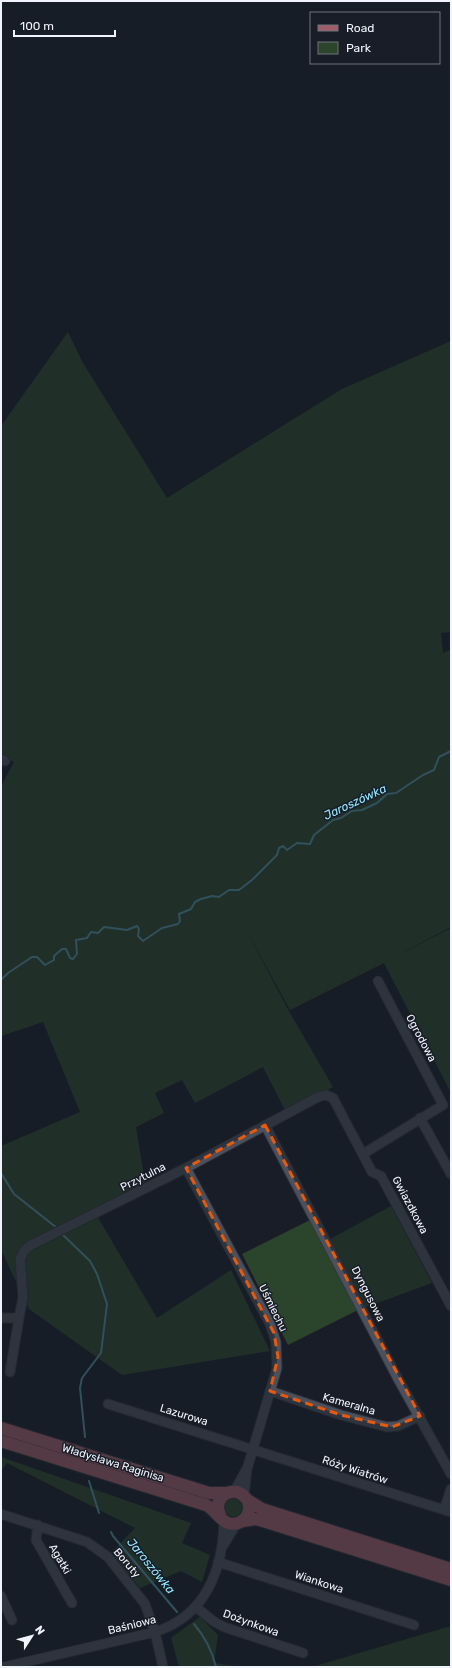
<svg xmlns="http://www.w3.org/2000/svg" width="452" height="1668" viewBox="0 0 452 1668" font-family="Rubik,sans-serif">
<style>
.green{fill:#2b452c}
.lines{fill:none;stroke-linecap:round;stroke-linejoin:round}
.stream{stroke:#4f8f9e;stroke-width:2}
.minor-casing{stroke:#33363f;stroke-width:11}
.major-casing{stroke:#33363f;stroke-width:14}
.minor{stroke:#4b505c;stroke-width:9}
.major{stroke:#9e5d69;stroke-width:12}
.marked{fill:none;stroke:#e8590c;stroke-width:3;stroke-dasharray:8 5;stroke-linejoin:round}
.labels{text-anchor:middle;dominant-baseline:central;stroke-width:3;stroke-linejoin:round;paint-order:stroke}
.street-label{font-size:11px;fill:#f1f4fc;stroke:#181d27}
.water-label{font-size:12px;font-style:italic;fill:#94e9ff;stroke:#181d27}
</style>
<rect width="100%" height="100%" fill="#181d27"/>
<path class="green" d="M68,332L83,363L167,498L342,389L451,341V632L441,633L443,653L451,649V927L388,960L451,928V1093L384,963L290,1010L244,926L290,1013L333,1087L287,1114L263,1067L195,1103L182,1080L155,1093L164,1113L136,1127L146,1188L96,1214L157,1318L231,1270L270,1351L122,1375L29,1309L1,1250V1146L80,1112L43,1022L1,1036V786L14,762L1,756V426Z
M391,1206L432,1283L358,1310L288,1345L242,1254L310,1220L323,1243Z
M1,1457L191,1523L182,1543L210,1555L202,1582L181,1571L140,1588L111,1553L135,1528L7,1463L1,1471Z
M224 1507a10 10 0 1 1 20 0a10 10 0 1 1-20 0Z
M201,1616L202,1619L218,1635L214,1663L242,1667H179L171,1638Z
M451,1626V1667H312Z"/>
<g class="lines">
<path class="stream" d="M1,980L8,973L32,957H37L45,965L54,960V956L62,949H66L70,958L73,959L77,954L76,940L87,938L91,932L98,933L104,927L127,930L137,926L139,929L138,936L143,941L162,928L178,924L180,921L179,914L191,909L195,902L201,899L212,896L219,897L229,890H239L252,880L277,855L279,848L283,846L287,850L297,843L310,844L314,835L333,820L341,818L352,811L362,810L377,803L387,794L396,793L423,775L434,770L439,757L451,751
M1,1173L14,1194L57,1228
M61,1233L90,1261L97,1274L107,1304L101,1353L82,1378L80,1388L85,1437
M89,1481L99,1513
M111,1532L113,1536L177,1612
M194,1624C205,1637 212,1650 216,1667"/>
<defs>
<path id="minor" d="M1,759L5,761
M420,1118L451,1174
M265,1125L397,1377L451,1474
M363,1154L443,1105L378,981
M186,1168L270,1324L276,1342L277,1368L247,1469L244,1496
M1,1318H19L10,1372
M19,1318L23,1297L20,1259L24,1251L31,1245L186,1168L318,1097L326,1095L333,1098L372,1172L381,1176L451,1306
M270,1391L341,1415L387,1427L398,1426L420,1416
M108,1404L451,1512
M234,1492L246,1470
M444,1510L451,1489
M1,1514L87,1542L108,1557L145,1604L155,1632L163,1667
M38,1525L36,1540L72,1603
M223,1546L237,1523
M218,1562L414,1625
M1,1596L12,1620
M196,1607L213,1621L224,1627L303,1653
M4,1667L155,1632C205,1616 223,1571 224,1520"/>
<path id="major" d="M1,1428L209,1493H227
M1,1441L206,1505C214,1509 220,1520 228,1523C248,1529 259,1500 237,1492C223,1490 214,1502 220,1515
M246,1499L262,1509L451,1569
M243,1521L255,1519L260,1520L451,1580"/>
</defs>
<use href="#minor" class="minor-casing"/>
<use href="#major" class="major-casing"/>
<use href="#minor" class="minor"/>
<use href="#major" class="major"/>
</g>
<path d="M0 0H452V1668H0ZM265,1125L420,1416L392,1427L341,1415L270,1391L278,1357L274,1333L186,1168Z" fill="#181d27" fill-opacity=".55" fill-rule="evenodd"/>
<path class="marked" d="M265,1125L420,1416L392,1427L341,1415L270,1391L278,1357L274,1333L186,1168Z"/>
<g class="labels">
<g class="street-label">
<text transform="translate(421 1038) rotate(62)">Ogrodowa</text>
<text transform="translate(143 1177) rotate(-27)">Przytulna</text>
<text transform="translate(410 1205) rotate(62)">Gwiazdkowa</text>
<text transform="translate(368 1294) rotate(63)">Dyngusowa</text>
<text transform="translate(273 1308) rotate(64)">Uśmiechu</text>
<text transform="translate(349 1404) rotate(16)">Kameralna</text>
<text transform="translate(184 1415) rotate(17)">Lazurowa</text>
<text transform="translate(113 1463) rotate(17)">Władysława Raginisa</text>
<text transform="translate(355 1470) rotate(18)">Róży Wiatrów</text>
<text transform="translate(60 1559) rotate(60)">Agatki</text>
<text transform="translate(127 1563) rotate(50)">Boruty</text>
<text transform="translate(319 1582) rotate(18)">Wiankowa</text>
<text transform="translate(251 1623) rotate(20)">Dożynkowa</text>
<text transform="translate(132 1625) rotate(-14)">Baśniowa</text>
</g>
<g class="water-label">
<text transform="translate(355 802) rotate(-25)">Jaroszówka</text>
<text transform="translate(151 1566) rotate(51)">Jaroszówka</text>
</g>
</g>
<rect width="452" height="1668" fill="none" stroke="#f1f4fc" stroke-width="4"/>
<rect x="310" y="12" width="130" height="52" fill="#181d27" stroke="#6f737c"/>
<rect x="318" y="25" width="20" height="6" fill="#9e5d69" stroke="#6f737c"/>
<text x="346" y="32" font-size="12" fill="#f1f4fc">Road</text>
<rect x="318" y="42" width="20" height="12" fill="#2b452c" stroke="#6f737c"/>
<text x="346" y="52" font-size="12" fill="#f1f4fc">Park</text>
<g transform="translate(32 1636) rotate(54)" stroke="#181d27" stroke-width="3" paint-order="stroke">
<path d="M0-3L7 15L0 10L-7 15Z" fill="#f1f4fc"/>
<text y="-6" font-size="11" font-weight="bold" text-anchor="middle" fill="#f1f4fc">N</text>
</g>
<path d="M14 30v6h101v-6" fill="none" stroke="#f1f4fc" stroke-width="2"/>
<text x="20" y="30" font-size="12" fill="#f1f4fc" stroke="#181d27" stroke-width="3" paint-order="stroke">100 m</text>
</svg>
